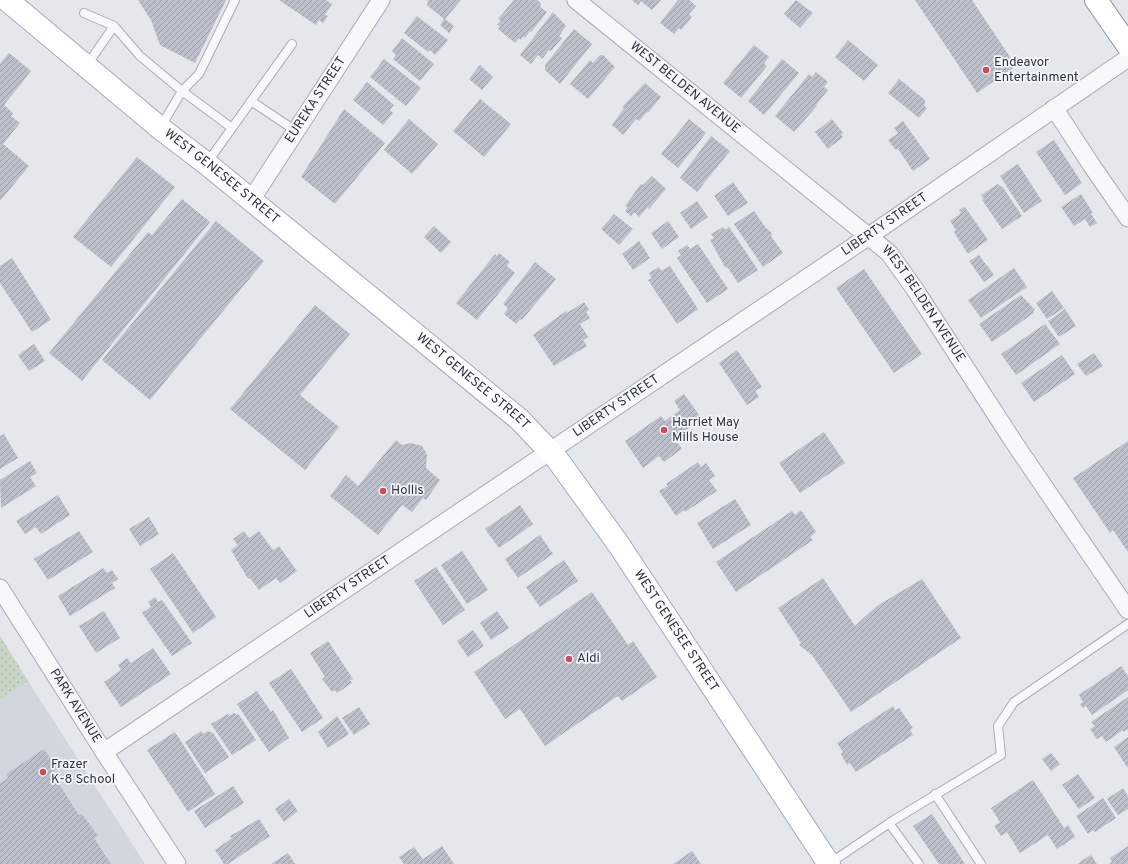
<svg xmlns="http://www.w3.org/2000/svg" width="1128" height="864" viewBox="0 0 1128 864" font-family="Overpass,sans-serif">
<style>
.built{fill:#d2d6de}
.green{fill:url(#green-dots)}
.building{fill:url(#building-hatch)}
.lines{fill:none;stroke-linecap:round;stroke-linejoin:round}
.lane-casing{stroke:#a9aeb7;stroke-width:10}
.street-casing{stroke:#a9aeb7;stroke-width:19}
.primary-casing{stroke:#a3abb8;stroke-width:24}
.highway-casing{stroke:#8b94a3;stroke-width:24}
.lane{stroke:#f7f8fa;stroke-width:8}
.street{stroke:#f7f8fa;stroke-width:17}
.primary{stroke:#fff;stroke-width:22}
.highway{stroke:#fff;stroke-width:22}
.poi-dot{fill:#d1495b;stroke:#f4f6f9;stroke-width:1.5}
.labels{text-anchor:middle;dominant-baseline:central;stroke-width:3.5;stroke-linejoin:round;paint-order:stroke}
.poi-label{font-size:13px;fill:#2b3445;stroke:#f4f6f9;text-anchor:start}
.street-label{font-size:13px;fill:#2b3445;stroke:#f4f6f9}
</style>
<defs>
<pattern id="green-dots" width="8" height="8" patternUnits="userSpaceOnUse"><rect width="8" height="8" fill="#c9d6c5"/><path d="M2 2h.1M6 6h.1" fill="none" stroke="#adb8ab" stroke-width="1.8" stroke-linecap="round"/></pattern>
<pattern id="building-hatch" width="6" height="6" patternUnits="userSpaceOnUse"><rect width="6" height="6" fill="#bbc0ca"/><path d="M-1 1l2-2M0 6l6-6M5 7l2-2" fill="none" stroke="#989da6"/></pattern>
</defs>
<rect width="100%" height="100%" fill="#e4e7ec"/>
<path class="built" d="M0,636L28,681L145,864H0Z"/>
<path class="green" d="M0,636L28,681L0,699Z"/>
<path class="building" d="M138,0H226L195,63L160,45L151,20Z
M279,0H326L332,4L325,15L328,16L323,23L319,20L316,25Z
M428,0H461L445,19L454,26L449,33L440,25L444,19L427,5Z
M514,0H537L541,3L540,7L547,12L531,32L530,31L525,38L523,36L521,40L519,38L515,43L498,29L500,26L497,25L501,21L498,19Z
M632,0H661L652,10L641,1L638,5Z
M678,0H689L696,6L689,14L692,17L681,30L679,28L674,34L660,23Z
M796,0L813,13L800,28L784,14Z
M915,0H972L1016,66L977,93Z
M553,12L566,26L559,36L562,38L551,51L549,50L542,59L538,55L531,64L520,55Z
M417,16L448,40L435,55L430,50L428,52L404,33Z
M574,29L592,44L560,84L545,70V65Z
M402,38L434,64L420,81L393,59L396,55L392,51Z
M848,40L878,65L864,81L835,57Z
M754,45L769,57L764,64L767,66L741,98L723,83Z
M9,53L31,71L4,105L13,113L11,116L20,123L3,144L29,166L0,201V64Z
M600,55H603L615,67L588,99L570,84L590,60L593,63Z
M384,59L421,88L406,106L370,77Z
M782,59L799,73L764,115L748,101Z
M480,65L493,77L482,90L469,79Z
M816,72L828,82L824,87L828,90L816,105L817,106L794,132L775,116L809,74L812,77Z
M899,79L925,100L924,105L927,108L919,118L888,93Z
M367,82L394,105L390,110L393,113L383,125L353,100Z
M645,83L661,97L648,113L647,112L639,121L636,119L623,135L612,125L624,108L622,107Z
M480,99L511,124L484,157L453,131Z
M344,109L385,143L335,204L301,177Z
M409,119L438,144L412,174L384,150Z
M689,119L706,133L678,168L661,154Z
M832,119L843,133L841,135L843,137L828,149L815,132Z
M903,121L930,159L913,171L898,149L896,150L888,140L898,133L894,128Z
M711,136L730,151L697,192L680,178Z
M1054,140L1082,183L1065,195L1036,152Z
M137,157L175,187L111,267L73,237Z
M1018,164L1042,201L1024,213L1000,176Z
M652,176L666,189L649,209L648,207L639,217L634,212L631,216L625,211L628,207L625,206L641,184L643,185Z
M733,182L748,203L728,216L714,196Z
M998,184L1001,187L1002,186L1022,216L1002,229L982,200L984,199L981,195Z
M1081,194L1093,213L1091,214L1097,223L1090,227L1085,219L1074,226L1061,207Z
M182,199L210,222L82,381L49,353L148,232L152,235Z
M697,201L708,217L691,229L680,213Z
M965,207L988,240L968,254L954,232L956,230L950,221L961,213L959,210Z
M754,211L766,228L772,233L771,236L783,253L763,267L734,224Z
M614,214L633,229L619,245L601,229Z
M216,221L264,261L150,400L102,360Z
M668,221L679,237L662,249L651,233Z
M434,226L451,242L441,253L424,237Z
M723,227L725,230L729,227L758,270L738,283L728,268L725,267L710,240L714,238L711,234Z
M639,241L650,258L633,270L622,254Z
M698,244L728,289L707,303L677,258L681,255L678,251L687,245L690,249Z
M499,253L510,262L507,266L515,273L477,320L456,303L495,254L497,256Z
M979,255L994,275L984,282L969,261Z
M12,258L51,320L32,332L0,283V266Z
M535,262L556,279L522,320L520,319L516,324L504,314L508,308L503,304Z
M670,266L698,309L677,324L648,280L652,278L649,273L659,267L661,271Z
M1014,268L1027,287L981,318L968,300Z
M864,269L922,354L894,373L836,288Z
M1052,291L1064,308L1047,319L1036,303Z
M1021,295L1035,310L1033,311L1034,313L992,342L979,324Z
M584,302L589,310L586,312L590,318L580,324L588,337L583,340L587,346L554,366L533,335L566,311L567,313Z
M315,305L350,334L300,395L339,427L305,470L230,409Z
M1065,309L1076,326L1059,337L1048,321Z
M1045,324L1060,344L1016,375L1001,354Z
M34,344L45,361L29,371L18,355Z
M737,350L762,387L755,391L759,397L747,405L719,363Z
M1094,353L1103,366L1086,376L1077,364Z
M1062,355L1075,374L1034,402L1021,383Z
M684,394L702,419L674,438L682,449L664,462L659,456L643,468L625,441L661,416L665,421L680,410L674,401Z
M824,432L845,463L800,493L779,463Z
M4,434L18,458L0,469V436Z
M396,440L402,445L411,443L422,446L427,455L426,468L440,480L426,500L423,498L412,512L402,505L378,535L330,496L346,475L358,486Z
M1128,441V552L1113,530L1110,533L1073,478Z
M30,461L37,473L30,477L36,486L1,508L0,480Z
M698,462L701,467L706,463L715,476L709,480L717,491L685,512L684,510L676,516L659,491L668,486L666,484Z
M58,495L70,515L41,534L36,527L25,534L16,521Z
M735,499L751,525L713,549L697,523Z
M520,505L533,524L499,548L485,529Z
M801,510L816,532L810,537L813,540L736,592L716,562L792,511L795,515Z
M149,517L159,534L140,546L129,529Z
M79,531L93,552L48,580L34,559Z
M244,531L249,538L259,531L273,550L279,546L297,571L280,583L276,578L259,590L250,578L248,579L231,550L238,545L233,539Z
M540,535L553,554L518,578L505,559Z
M462,551L488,590L467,604L441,565Z
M173,553L216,617L193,633L150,569Z
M564,560L578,581L540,607L526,587Z
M436,567L465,610L443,625L414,581Z
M103,568L107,573L112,570L118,579L112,583L115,588L70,616L58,596Z
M823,578L855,626L877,606L922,579L961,638L851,712L812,655L799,645L801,643L778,608Z
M592,592L628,645L633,641L657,677L622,701L618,696L545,746L520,709L505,719L474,672Z
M155,597L158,602L162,600L192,643L172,656L142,613L151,607L148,602Z
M104,611L120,638L96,653L79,626Z
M497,611L509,628L491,640L480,623Z
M473,630L484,646L468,657L457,641Z
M328,641L353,679L350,680L352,683L337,693L335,690L332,692L322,679L325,677L310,653Z
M153,648L171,674L121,707L104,682L121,670L118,665L127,658L131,663Z
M1121,666L1128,676V690L1092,715L1086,706L1083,708L1080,704L1083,702L1079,695Z
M291,669L323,718L302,732L269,683Z
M257,691L271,712L273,710L289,738L269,752L237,704Z
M1128,697V729L1124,732L1123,730L1106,742L1102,736L1097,739L1090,729L1095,726L1091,722Z
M893,706L895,710L899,708L913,728L910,730L913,735L856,772L850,763L847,765L841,754L843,752L837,743Z
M359,707L370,724L354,735L342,718Z
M234,713L239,715L256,740L232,755L211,724L228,714L229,716Z
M337,716L349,734L328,748L318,732Z
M201,731L203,734L208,731L213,733L229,757L205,773L185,742Z
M175,732L215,794L188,812L147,750Z
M1128,737V766L1127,767L1114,747Z
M44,749L57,769L51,772L79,815L82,814L98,836L94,838L111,864H0V783L8,778L6,774Z
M1051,753L1060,764L1051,771L1042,759Z
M1078,774L1095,798L1079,809L1062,785Z
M1033,780L1064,828L1068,825L1075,837L1057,849L1048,835L1020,853L1007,832L1001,836L994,826L1000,822L991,808Z
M233,786L244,803L205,828L194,811Z
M1123,788L1128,796V809L1118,815L1107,799Z
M1103,798L1116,818L1095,832L1093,830L1088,834L1076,816Z
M289,799L298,811L284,822L275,809Z
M932,814L965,864H939L913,826Z
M259,819L270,836L228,864H224L215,850L232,838L230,836Z
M442,846L454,864H404L399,857L414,847L423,859Z
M1128,846V864H1109L1112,862L1110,858Z
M692,851L701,864H673Z
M288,853L295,864H271Z
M1091,855L1097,864H1077Z"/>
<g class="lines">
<defs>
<path id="lane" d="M84,13L114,26
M87,65L114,26L140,56L182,91L232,128
M251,101L296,131
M160,128L182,91L199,74L235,0
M207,163L292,44
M935,794L981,864
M889,823L919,864
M830,863L894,820L1001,755L998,726L1014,702L1128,624"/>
<g id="street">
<path id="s1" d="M576,0L889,253L914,288L1013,441L1128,610"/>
<path d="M1054,108L1092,166L1128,218"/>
<path id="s2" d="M251,200L381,0"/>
<path id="s3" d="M0,588L104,752L177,864"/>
<path id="s4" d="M104,752L869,236L1128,58"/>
</g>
<g id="primary">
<path id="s5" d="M7,0L160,128L207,164L519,419L557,459L619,545L829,864"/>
</g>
<path id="highway" d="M1096,0L1128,46"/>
</defs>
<use href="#lane" class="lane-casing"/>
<use href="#street" class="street-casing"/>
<use href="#primary" class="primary-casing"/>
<use href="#highway" class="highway-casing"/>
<use href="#lane" class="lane"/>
<use href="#street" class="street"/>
<use href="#primary" class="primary"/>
<use href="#highway" class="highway"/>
</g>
<g class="poi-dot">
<circle cx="986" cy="70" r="4"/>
<circle cx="664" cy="430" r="4"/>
<circle cx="383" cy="491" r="4"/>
<circle cx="569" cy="659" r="4"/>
<circle cx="43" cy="772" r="4"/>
</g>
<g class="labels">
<g class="poi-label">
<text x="994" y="63">Endeavor<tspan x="994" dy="15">Entertainment</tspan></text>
<text x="672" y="423">Harriet May<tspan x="672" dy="15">Mills House</tspan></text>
<text x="391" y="491">Hollis</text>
<text x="577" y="659">Aldi</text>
<text x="51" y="765">Frazer<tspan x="51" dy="15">K-8 School</tspan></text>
</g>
<g class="street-label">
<text stroke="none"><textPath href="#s1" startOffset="140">WEST BELDEN AVENUE</textPath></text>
<text stroke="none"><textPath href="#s2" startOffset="119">EUREKA STREET</textPath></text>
<text stroke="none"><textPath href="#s5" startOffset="278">WEST GENESEE STREET</textPath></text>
<text stroke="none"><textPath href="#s4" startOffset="942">LIBERTY STREET</textPath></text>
<text stroke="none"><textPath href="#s1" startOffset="464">WEST BELDEN AVENUE</textPath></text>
<text stroke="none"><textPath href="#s5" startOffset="602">WEST GENESEE STREET</textPath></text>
<text stroke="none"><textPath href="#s4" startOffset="618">LIBERTY STREET</textPath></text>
<text stroke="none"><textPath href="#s4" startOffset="294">LIBERTY STREET</textPath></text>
<text stroke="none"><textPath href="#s5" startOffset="926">WEST GENESEE STREET</textPath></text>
<text stroke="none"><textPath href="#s3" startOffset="140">PARK AVENUE</textPath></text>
</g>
</g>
</svg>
